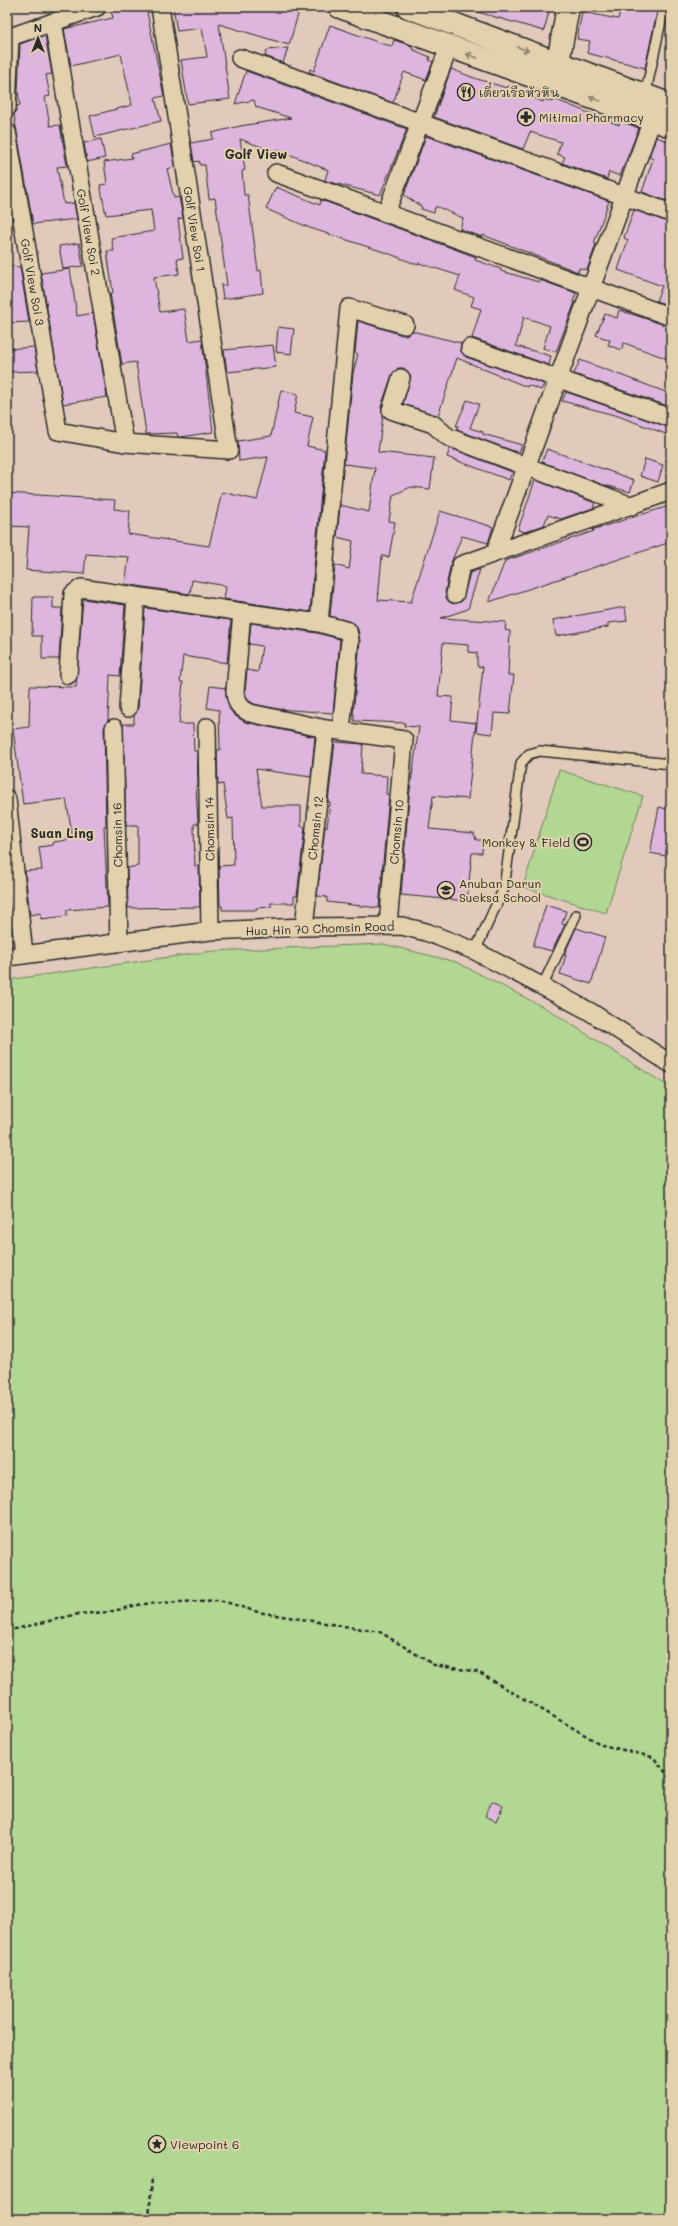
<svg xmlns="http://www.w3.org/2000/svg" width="678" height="2226" viewBox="0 0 678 2226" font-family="Mali,'Playpen Sans Thai',sans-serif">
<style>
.green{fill:#b1d792;stroke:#6e815e}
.building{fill:#ddb5dd;stroke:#2b2b2b}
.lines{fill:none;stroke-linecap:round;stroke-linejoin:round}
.lane-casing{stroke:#2b2b2b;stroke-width:12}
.street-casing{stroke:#2b2b2b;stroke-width:20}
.secondary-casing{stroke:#2b2b2b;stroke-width:25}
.path{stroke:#2b2b2b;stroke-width:2.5;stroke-dasharray:4 3;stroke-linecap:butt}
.lane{stroke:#e3d1ae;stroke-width:9}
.street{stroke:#e3d1ae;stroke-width:17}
.secondary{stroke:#e3d1ae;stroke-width:22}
.oneway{stroke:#877e6c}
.labels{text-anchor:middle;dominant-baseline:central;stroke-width:4;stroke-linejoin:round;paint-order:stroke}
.poi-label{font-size:12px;fill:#2b2b2b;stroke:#e3d1ae;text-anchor:start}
.street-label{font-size:12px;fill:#2b2b2b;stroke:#e3d1ae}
.neighbourhood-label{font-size:13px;font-weight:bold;fill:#2b2b2b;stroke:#e3d1ae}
</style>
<rect width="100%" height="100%" fill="#e1c9bc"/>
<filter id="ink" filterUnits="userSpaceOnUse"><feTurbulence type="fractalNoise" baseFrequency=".025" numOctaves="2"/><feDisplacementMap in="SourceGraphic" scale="8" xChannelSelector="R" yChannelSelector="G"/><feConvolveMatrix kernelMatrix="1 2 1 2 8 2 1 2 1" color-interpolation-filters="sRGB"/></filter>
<g filter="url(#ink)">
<path class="green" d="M559,770L643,796L606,913L523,887Z
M383,944L456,962L549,1010L671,1088V2219H7V980L213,951Z"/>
<path class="building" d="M110,7H146L164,96L155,98L161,121L95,137L90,116L132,105L121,54L71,66L64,29L113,18Z
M173,7H285L299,11L289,45L219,24L230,99L188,104L181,60L207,57L202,28L177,31Z
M474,7H550L544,31L474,11Z
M621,7H658L645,68L587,53L590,41L577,39L582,12L618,19Z
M330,25L383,44L392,46L394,40L412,46V49L430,57L429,60L433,62L426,80L404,72L393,103L309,72L310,69L314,71Z
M45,35L52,74L46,75L50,96L45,97L50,126L60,125L67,166L57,167L64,204L74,203L77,219L33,224L14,115L17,106L20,105L18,92L20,44Z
M288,48L283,63L265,56L267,50Z
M451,69L477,79L507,88L508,86L543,102L544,99L553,102L554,99L619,125L620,121L639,128L620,176L609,172L607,179L562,163L565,157L557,154L561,142L530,132L523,149L434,117Z
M246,71L407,129L380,195L326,181L325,180L328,170L276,149L275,152L240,139L245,170L242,171L244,195H248L258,271L261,270L263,293L223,299L221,285H227L215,198L209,199L205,165H200L199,161L194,162L191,143L213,139L212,133L240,126L291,118L256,107L254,100L235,104Z
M426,136L609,201L594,243L596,244L587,270L579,268L578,272L483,235L482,237L460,229L463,218L438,207H435L434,213L421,209L422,207L404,195Z
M656,137L671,142V189L667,201L642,192L653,159L649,157Z
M101,139L105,158L87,162L84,143Z
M171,144L175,167L167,169L174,198L179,197L183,218L178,219L183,258L177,259L179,274L154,277L160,312L184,309L189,341L202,339L213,432L181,437H178L177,433L146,434L136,362L122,364L110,293H113L107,251H114L111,238L154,231L151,210L106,215L100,185L107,184L104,162L132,158L131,154Z
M276,187L320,205L321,200L476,257L475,260L501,269V271L539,282L540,280L576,293L573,302H575L556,352L543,348L550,326L524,317L516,346L551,356L549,365L472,338L481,309L471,306L474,297L455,290L460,276L419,263L418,265L390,254L310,228L266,209Z
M634,210L671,223V306L656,301L662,286L618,270L628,240L624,238Z
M79,243L83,266L63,269L59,246Z
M7,266L20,267L29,322L7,323Z
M70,269L77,316L93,313L107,397L63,404L41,273Z
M619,310L671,327V360L624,343L621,350L608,345L610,340L596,335L605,314L617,318Z
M358,321L402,335H408L412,331L461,343L460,350L466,357L544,384L541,390L528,385L527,387L457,358L438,416L403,404L411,376L404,368H398L392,375L381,407L383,416L378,452L434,458L430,489L411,487L393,495L389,521L395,522L389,557L382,556L378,600L411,602L440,511L493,527L488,543L462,536L451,563L445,592L448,601L453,604L462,601L470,573L480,569L468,609L441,618L506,622L505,630L510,631L508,675H514L510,714L494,713L492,734L476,732L483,667L477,666V653L468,652V645L443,643L438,696L453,697L451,720L476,723L468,799L433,796L429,829L474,833L476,840H483L482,853H472L467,901L401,895L409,797L419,727L404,726L405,723L354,721V714H353L360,641L358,629L351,622L330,616L335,565L349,569L353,541L337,537L340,505L369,512L375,468L344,464L353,373L358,354L355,353Z
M278,327L294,329L291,354L276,352Z
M273,345L276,367L227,372L224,350Z
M34,347L38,371L7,372V349Z
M580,360L671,394V407L574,374Z
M281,390L298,394L294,413L313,417L307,446L325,450L310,612L224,599L226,586L192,580L190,594L125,584L129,557L86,554L84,574L26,570L29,527L7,526V493L115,500L114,509L130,511L128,534L209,546L222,492L257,500L268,457L239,461L238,441L271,436Z
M566,392L671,428V436L618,416L562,401Z
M467,400L479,404L470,428L483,432V434L522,445L519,453L457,430L458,426H456Z
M450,448L512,472L509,480L447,457Z
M547,449L634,480L630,492L601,484L542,462Z
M645,459L663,465L658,482L640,476Z
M535,480L595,503L593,508L561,519L548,515L544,525L525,532L518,530Z
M669,506L671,513V542L489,602L505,561L594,531L592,530Z
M33,597H53V608H62L59,659H42V636H32Z
M83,599L125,605L120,676L110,675L108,720L104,728L106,826H104L108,907L67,910V916L41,919V913L30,915L25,871L42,870L39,847L53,845L54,842L73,839L66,799L23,804L13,729L29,727L30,686L76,687Z
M625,607L627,621L608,623V627L556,636L553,620Z
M145,608L231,620L227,663L183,656L180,682H183L179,724H193L194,751H197L198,786H196L198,824H194L195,866H199L200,907L128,908L127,868L138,866V825H126L123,724H134V715L138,709Z
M251,623L317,633L340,639L333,713L278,709L254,704L248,700L245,692L247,670L258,672L262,646L249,644Z
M210,686L225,688L229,708L234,715L245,722L315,737L311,777L256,769L262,806H301V826L305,827L297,896H294V903H271V907L256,908V910H222V906H220L219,866L234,865L233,818L228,819L223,784L218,785L217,750H220L219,710L207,708Z
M335,742L363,744L361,774L387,776L386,794L389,795L379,908L327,902V897L317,896L325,827H327L330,802H328Z
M659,807L671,810V857L650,853Z
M546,905L566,911L562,924L565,925L552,951L533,946Z
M576,928L605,937L591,984L560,974L566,955H564Z
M492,1801L503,1806L496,1821L485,1816Z"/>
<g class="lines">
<defs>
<path id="lane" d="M645,96L664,7
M475,951L504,888L521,763L529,754L540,751L671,764
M542,987L576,915"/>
<path id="street" d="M53,22L125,443
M7,38L97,7
M240,58L671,213
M7,108L10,37
M7,132L58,431L125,443L229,450L160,7
M276,173L671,317
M386,213L449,47
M470,348L671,418
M401,378L391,410L433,424L448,437L632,506
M495,553L652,120
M455,594L461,565L671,491
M242,612L319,623L348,631L350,640L341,731
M319,623L349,308L405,325
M68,675L73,594L81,588L242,612L235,692C236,704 239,707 250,713L326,729L404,740L388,925
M128,708L136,596
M207,727L210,931
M114,728L119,942
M7,799L24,954
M304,927L326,729
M7,957L210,931L304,927L402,926L426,932L475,951L589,1011L671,1064"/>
<path id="secondary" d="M340,7L671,126
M408,7L671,105
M558,62L568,7"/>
</defs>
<use href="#lane" class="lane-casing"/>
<use href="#street" class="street-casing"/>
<use href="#secondary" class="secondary-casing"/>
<path class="path" d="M7,1631L78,1614L109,1612L142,1604L219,1600L258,1612L380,1632L434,1665L478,1672L602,1745L653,1757L671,1779
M149,2219L152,2177"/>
<use href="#lane" class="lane"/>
<use href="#street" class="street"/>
<use href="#secondary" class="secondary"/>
</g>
<defs><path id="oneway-shaft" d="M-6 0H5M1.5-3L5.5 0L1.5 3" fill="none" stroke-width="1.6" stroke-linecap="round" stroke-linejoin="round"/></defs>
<g class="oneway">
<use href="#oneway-shaft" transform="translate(523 49) rotate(20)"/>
<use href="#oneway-shaft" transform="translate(472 56) rotate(-160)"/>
<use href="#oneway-shaft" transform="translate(595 99) rotate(-160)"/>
</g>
</g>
<defs>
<symbol id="restaurant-ring" viewBox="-11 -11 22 22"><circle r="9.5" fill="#e3d1ae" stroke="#2b2b2b" stroke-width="1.5"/><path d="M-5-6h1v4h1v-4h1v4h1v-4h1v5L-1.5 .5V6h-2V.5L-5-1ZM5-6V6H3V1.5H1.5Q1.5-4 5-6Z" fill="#2b2b2b"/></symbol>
<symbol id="pharmacy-ring" viewBox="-11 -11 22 22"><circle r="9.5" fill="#e3d1ae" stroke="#2b2b2b" stroke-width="1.5"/><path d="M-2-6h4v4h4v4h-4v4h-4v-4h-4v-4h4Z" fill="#2b2b2b"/></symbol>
<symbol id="stadium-ring" viewBox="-11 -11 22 22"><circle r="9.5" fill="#e3d1ae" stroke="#2b2b2b" stroke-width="1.5"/><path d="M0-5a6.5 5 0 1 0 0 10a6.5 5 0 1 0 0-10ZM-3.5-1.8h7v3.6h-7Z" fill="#2b2b2b"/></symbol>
<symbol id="school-ring" viewBox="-11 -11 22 22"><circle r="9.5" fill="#e3d1ae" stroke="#2b2b2b" stroke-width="1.5"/><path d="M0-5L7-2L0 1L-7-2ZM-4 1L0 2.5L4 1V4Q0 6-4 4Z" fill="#2b2b2b"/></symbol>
<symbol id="sight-ring" viewBox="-11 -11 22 22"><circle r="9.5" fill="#e3d1ae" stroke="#2b2b2b" stroke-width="1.5"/><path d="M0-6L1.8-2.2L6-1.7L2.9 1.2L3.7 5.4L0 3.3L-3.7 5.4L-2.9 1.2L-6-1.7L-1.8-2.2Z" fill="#2b2b2b"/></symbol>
</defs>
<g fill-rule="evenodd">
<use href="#restaurant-ring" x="456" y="82" width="20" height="20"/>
<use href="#pharmacy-ring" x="516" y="107" width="20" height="20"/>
<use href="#stadium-ring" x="573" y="832" width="20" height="20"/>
<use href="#school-ring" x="436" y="880" width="20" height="20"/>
<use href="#sight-ring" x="147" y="2134" width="20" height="20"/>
</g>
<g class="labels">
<g class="poi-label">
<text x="479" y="92">เตี๋ยวเรือหัวหิน</text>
<text x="539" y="117">Mitimai Pharmacy</text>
<text x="570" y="842" text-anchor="end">Monkey &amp; Field</text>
<text x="459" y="883">Anuban Darun<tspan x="459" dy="14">Sueksa School</tspan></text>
<text x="170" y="2144">Viewpoint 6</text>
</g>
<g class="street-label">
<text transform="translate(195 229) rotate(81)">Golf View Soi 1</text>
<text transform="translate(89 232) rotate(80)">Golf View Soi 2</text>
<text transform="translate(33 282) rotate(80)">Golf View Soi 3</text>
<text transform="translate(315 828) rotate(-84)">Chomsin 12</text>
<text transform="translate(209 829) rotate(-91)">Chomsin 14</text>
<text transform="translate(396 832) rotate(-85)">Chomsin 10</text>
<text transform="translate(117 835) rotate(-91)">Chomsin 16</text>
<text transform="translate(320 928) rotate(-2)">Hua Hin 70 Chomsin Road</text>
</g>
<g class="neighbourhood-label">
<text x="256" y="153">Golf View</text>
<text x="62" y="832">Suan Ling</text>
</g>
</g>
<rect width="678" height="2226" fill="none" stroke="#e3d1ae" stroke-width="24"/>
<rect x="12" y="12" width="654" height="2202" fill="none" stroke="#2b2b2b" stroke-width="1.5" filter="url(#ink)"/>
<g transform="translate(38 38)" stroke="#e3d1ae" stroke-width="3" paint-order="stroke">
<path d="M0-3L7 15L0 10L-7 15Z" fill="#2b2b2b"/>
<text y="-6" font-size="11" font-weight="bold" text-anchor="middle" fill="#2b2b2b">N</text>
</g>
</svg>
